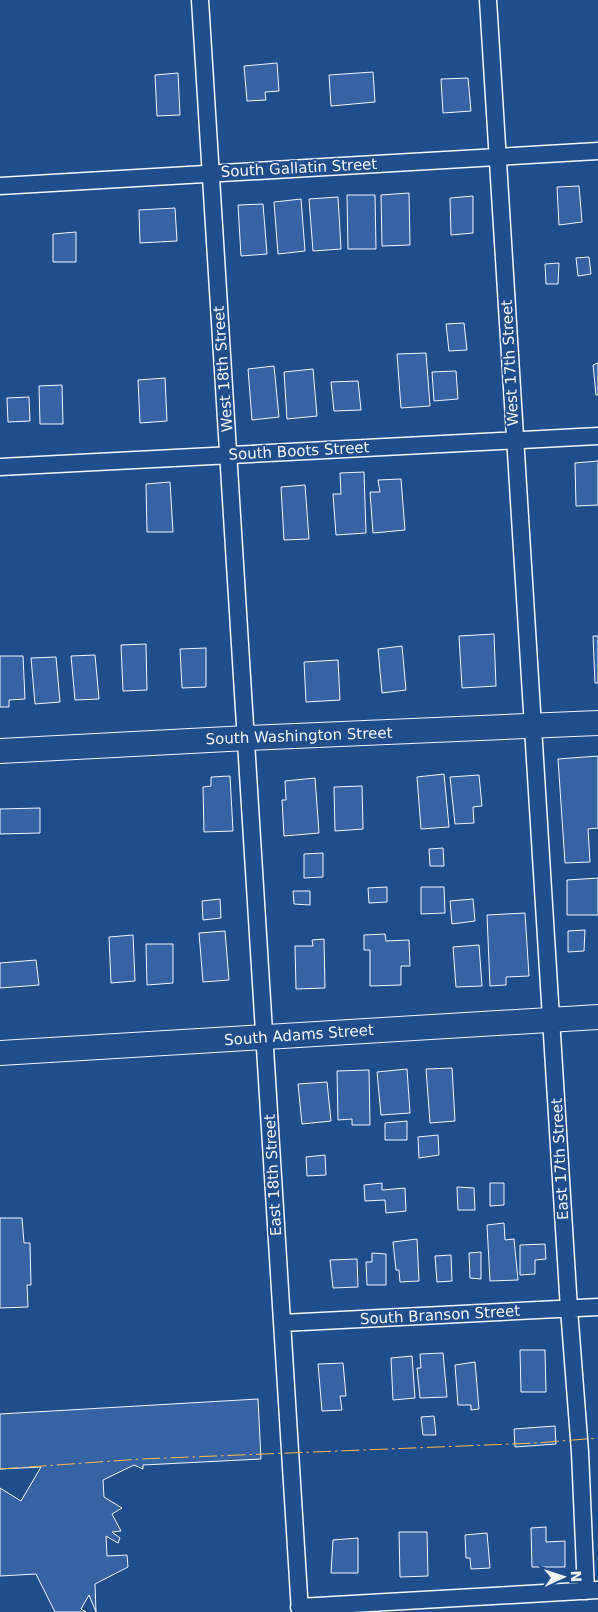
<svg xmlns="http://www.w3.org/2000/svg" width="598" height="1612" viewBox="0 0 598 1612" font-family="'DejaVu Sans',sans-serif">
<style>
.building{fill:#3563a3;stroke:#f2f6ff}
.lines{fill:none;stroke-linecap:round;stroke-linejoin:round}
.minor-casing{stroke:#f2f6ff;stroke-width:19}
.secondary-casing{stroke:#f2f6ff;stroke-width:26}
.minor{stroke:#1f4e8c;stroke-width:16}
.secondary{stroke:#1f4e8c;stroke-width:24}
.power{stroke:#ffb74d;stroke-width:1;stroke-dasharray:18 4 2.5 4;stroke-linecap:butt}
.labels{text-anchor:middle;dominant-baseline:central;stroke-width:4;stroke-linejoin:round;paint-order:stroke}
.street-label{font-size:15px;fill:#f2f6ff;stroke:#1f4e8c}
</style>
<rect width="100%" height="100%" fill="#1f4e8c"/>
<path class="building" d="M277,63L279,91L265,92L266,100L247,101L244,66Z
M373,72L375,102L331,106L329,75Z
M178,73L180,115L157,116L155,75Z
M468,78L471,111L443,113L441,79Z
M579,186L582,222L559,225L557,187Z
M409,193L410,245L382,246L381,195Z
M347,195H375L376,249H348Z
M473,196V233L451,235L450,198Z
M338,197L341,249L313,251L309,199Z
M301,199L305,251L278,254L274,202Z
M263,204L267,254L241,256L238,205Z
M175,208L177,241L140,243L139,210Z
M76,232V262H53V234Z
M589,257L591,274L578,276L576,258Z
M559,263L558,284H546L545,264Z
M464,323L467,350L449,351L446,324Z
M426,353L430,406L401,408L397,354Z
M598,363V395H596L593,365Z
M274,366L279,417L252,420L248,369Z
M313,369L317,416L287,419L284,372Z
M456,371L458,399L434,401L432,372Z
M165,378L167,421L140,423L138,380Z
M358,381L361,410L334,411L331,382Z
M62,385L63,424H40L39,386Z
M29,397L30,421L8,422L7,398Z
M598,461V505L576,506L575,463Z
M364,472L366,533L336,535L333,494H341L340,473Z
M401,479L405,530L373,533L370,492H380L378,480Z
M170,482L173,532H147L146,484Z
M305,485L309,539L284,540L281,487Z
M494,634L496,686L462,688L459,636Z
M593,636H598V683H595Z
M146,644L147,690L123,691L121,645Z
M402,646L406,690L382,693L378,649Z
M206,648V687L182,688L180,649Z
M95,655L99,699L75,700L71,656Z
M0,656H23L25,699L9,700V707H0Z
M56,657L60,702L35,704L31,658Z
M338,660L340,700L306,702L304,662Z
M598,756V828L588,829L590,862L565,863L558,759Z
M444,774L449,827L421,829L417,777Z
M479,775L482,806L473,807L474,823L455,824L450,777Z
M230,776L233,831L204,832L203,787L211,786V777Z
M315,778L319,833L284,836L282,800H286L285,781Z
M362,786L363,829L335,831L334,787Z
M40,808V833L0,834V809Z
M443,848L444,866H430L429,849Z
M323,853V877L304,878V854Z
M598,878V915H567V880Z
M387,887V902L369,903L368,888Z
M421,887H444L445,913L421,914Z
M293,891H310V905L294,904Z
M220,899L221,918L203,920L202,901Z
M473,899L475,921L452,924L450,901Z
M525,913L529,976L506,977V985L490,986L487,915Z
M585,930L584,951L568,952V931Z
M225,931L229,980L203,982L199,933Z
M385,934L386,941L409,940L410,966H401V985L370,986V950H364V935Z
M133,935L135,981L111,983L109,937Z
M324,939L325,988L296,989L295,946H313L312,940Z
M146,944H173V983L147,985Z
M479,945L482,986L456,987L453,947Z
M36,960L39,985L0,988V963Z
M452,1068L455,1121L430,1123L426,1069Z
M407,1069L410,1113L381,1115L377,1072Z
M369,1070L370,1125H352V1119L338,1120L337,1071Z
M327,1082L331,1121L302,1124L298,1084Z
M407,1121V1140H385V1123Z
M438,1135L439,1155L419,1158L418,1137Z
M325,1155L326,1175L307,1176L306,1157Z
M382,1183V1190L405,1188L406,1211L386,1213L385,1200L365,1201L364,1185Z
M490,1183H504V1205L490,1206Z
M457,1187L474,1188L475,1210H458Z
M0,1218H22L24,1243H30L31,1285H27L28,1307L0,1308Z
M504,1223L505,1240L514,1239L518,1280L490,1281L487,1225Z
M417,1239L419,1281L400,1282L399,1270H396L393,1242Z
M545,1244L546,1259L535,1260V1274L520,1275V1245Z
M481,1252V1279L470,1278L469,1253Z
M372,1253L386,1254V1285H367L366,1262H372Z
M451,1255L452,1281L437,1282L435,1256Z
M357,1259L358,1287L333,1288L330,1260Z
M520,1350H545L546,1392H521Z
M443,1353L447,1397L420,1398L417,1368H421L420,1354Z
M412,1356L415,1398L393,1400L391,1358Z
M475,1362L479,1409L471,1410V1405H458L455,1365Z
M343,1363L346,1396H340L342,1410L322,1411L318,1364Z
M258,1399L261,1459L143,1465V1469L134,1465L103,1480L104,1497L122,1508L112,1514L121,1531L112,1532L120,1538L118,1543L106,1536L107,1556L127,1555L128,1567L95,1584L96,1612L89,1595L81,1609L86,1612H55L36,1574L0,1576V1488L21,1501L41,1467L0,1469V1414Z
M434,1416L436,1435H423L421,1417Z
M555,1426L556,1444L515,1447L514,1429Z
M546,1527V1542L565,1541V1567H532L531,1528Z
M399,1532H427L428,1576L400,1577Z
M487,1533L490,1568L471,1569L470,1558H466L465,1535Z
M358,1538V1573H331L333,1540Z"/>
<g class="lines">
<defs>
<path id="minor" d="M200,0L300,1612
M488,0L569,1309L580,1452L586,1591
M0,186L598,151
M0,467L598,436
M282,1323L598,1307
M299,1607L598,1590"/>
<path id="secondary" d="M0,751L247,738L598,723
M0,1053L598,1017"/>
</defs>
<use href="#minor" class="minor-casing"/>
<use href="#secondary" class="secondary-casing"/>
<use href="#minor" class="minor"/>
<use href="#secondary" class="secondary"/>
<path class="power" d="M0,1469L141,1459L536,1443L598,1438"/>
</g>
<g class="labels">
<g class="street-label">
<text transform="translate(299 168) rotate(-3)">South Gallatin Street</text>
<text transform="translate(510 363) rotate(-93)">West 17th Street</text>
<text transform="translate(223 369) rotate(-94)">West 18th Street</text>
<text transform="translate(299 451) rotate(-3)">South Boots Street</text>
<text transform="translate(299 736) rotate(-2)">South Washington Street</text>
<text transform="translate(299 1035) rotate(-4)">South Adams Street</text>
<text transform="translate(560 1159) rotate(-93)">East 17th Street</text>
<text transform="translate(273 1175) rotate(-93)">East 18th Street</text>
<text transform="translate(440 1315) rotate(-3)">South Branson Street</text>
</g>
</g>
<g transform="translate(563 1577) rotate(87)" stroke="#1f4e8c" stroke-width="4" paint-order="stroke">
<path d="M0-4L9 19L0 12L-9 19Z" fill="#f2f6ff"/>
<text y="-8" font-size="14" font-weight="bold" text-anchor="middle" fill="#f2f6ff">N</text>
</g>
</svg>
